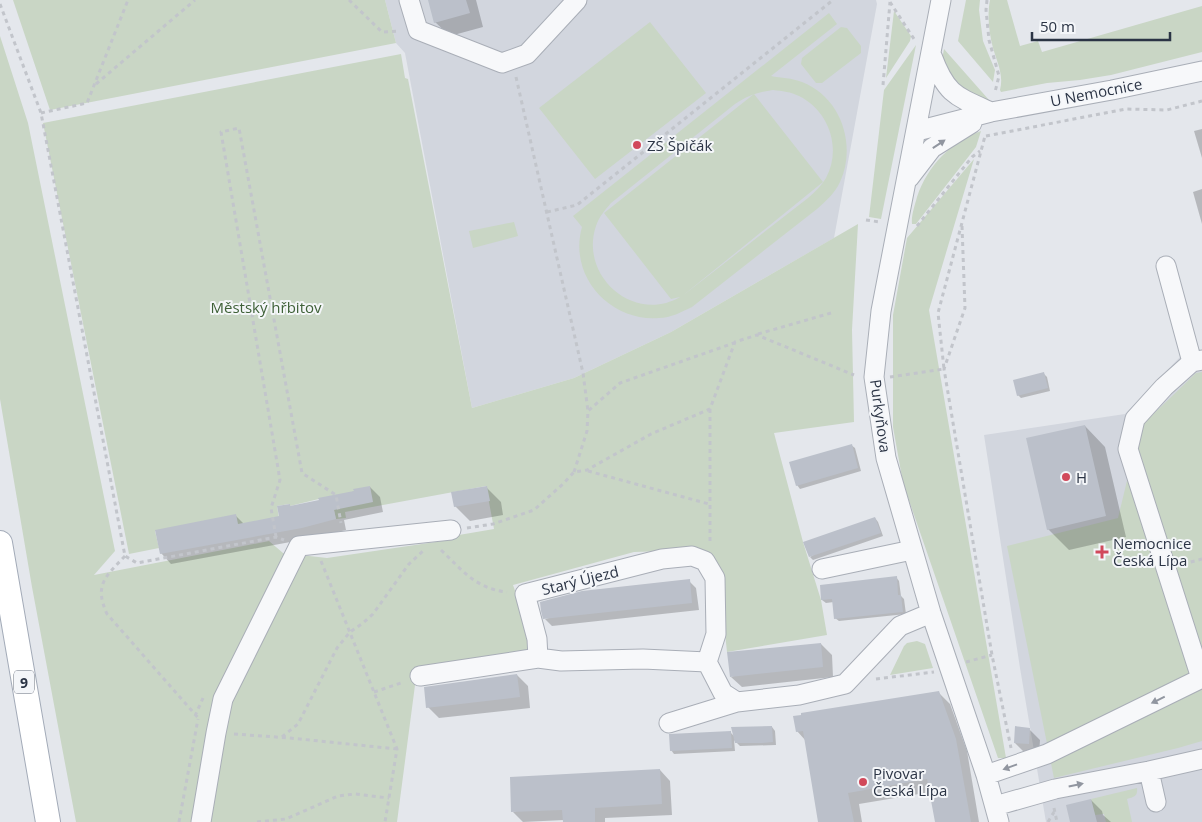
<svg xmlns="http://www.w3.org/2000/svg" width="1202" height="822" viewBox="0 0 1202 822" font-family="'Open Sans',sans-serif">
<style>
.built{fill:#d2d6de}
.green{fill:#c9d6c5;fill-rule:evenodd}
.shadow{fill:#0003}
.building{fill:#bbc0ca}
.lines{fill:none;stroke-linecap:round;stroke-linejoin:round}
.minor-casing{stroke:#a9aeb7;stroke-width:21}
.major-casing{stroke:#a3abb8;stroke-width:26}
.path{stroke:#c2c5cb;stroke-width:3;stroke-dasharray:4 4;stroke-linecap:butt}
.minor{stroke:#f7f8fa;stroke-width:19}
.major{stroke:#fff;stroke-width:24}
.oneway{fill:#9196a0}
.poi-dot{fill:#d1495b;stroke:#f4f6f9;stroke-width:2}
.labels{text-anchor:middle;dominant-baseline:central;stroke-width:4;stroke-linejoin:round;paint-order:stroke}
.shield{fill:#f4f6f9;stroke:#676e7b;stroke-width:1}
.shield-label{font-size:14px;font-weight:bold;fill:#2b3445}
.street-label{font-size:15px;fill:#2b3445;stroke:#f4f6f9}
.poi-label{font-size:15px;fill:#2b3445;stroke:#f4f6f9;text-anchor:start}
.park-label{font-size:15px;fill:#3f6138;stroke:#f4f6f9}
</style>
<rect width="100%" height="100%" fill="#e4e7ec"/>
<path class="built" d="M385,0H876L877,4L834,238L671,332L574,378L472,408L405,53L396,43Z
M1202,350V822H1046L1020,668L984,435L1125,414L1181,356Z"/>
<path class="green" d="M13,0H385L396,43L50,110Z
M966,0H980L979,10L983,41L995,70L993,82L958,41Z
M990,0H1007L1020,46L1038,41L1042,52L1202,6V52L1111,75L1080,80L1047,83L1001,92L1000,90C1004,75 997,62 993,48C989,33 987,15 990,0Z
M894,11L911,36L910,41L886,78Z
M829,13L837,24L771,76C781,78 792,78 802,82C841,97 857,145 840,182C835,193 826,201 817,209L692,307C681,312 671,318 659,318C610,322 568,276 582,227L573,216ZM773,90C782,91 791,92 799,96C829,111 842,148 826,178C821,186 815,192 808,198L681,297L823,182L754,94L604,213L671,299L680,297C634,324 579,276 596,226C599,217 605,210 611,203L735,104C747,96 758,92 773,90Z
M650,22L706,93L595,179L539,108Z
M841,27L847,28L861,46V53L822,83H816L801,64L802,58Z
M0,36L28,123L115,551L94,575L269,541L283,553L327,558L449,540L453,536L494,529L486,486L345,512L346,518L336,519L331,496L290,506L289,504L277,506L281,530L155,531L159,548L129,554L43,123L401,54L405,78L408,79L472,408L574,378L671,332L858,224L852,330L854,422L774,433L803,542L821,600L827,635L727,652L719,577L700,550L634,552L513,585L532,639L525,654L417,670L397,822H76L32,587L0,399Z
M916,45L881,219L869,217L884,90Z
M944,49L989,100H983L959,91L942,60Z
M981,131L976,147L916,224H912C911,215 915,205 917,197C928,165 950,143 981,131Z
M974,159L929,310L1006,758H998L903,483L893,427V315L907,238Z
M514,222L518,236L473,248L469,231Z
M1202,372V741L1178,748L1054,778L1007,546L1118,518L1140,427L1196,373Z
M917,641L925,644L933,668L890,675L904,646L907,643Z
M1137,788C1138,796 1134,797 1127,799L1132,822H1106L1104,814L1095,815L1091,799Z"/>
<path class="shadow" d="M429,0H476L483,27L450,36L435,22Z
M1202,129V158L1194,131Z
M1202,189V224L1193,192Z
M1043,373L1047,377L1050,391L1021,398L1018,395Z
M1085,426L1105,447L1126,537L1069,550L1048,529Z
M851,445L855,448L861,471L800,489L797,485Z
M370,487L380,497L383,512L344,520L346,530L312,538L171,564L161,553L236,516L244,524L280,517L291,507L320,501Z
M486,487L501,502L503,515L470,521L455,506Z
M875,518L878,522L883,536L813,560L810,557Z
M896,577L899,581L901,596L904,599L906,614L839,621L835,618L834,602L826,603L822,600L821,586Z
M689,581L696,588L699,610L552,626L545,619Z
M821,644L832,655L833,677L742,687L731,677Z
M517,675L528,686L530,708L439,718L428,707Z
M938,692L950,704L967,751L979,822H936L931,792L859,804L862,822H820L806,741L797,731L803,716Z
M772,727L775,731L776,745L740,746L734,740L735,751L674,754L671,750L730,732L735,737Z
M1029,729L1040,740L1039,754H1026L1015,743Z
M660,770L670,781L672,815L605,818V822H564V820L523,822L513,812Z
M1091,800L1102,811L1103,815L1111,822H1070Z"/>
<path class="building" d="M428,0H466L470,13L434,23Z
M1044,372L1048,388L1017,396L1013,380Z
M1085,425L1106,516L1047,530L1026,438Z
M852,444L858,468L796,486L789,462Z
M370,486L373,502L334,510L336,519L302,528L160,554L155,530L236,514L238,524L279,516L277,506L290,504V506L319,500L318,498L354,491L353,489Z
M487,486L490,501L454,507L451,492Z
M875,517L881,533L809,557L803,542Z
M897,576L898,595H901L903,612L834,619L832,599L821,600L820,585Z
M690,579L692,603L543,619L541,611L540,602L582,591Z
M821,643L823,667L730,677L727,652Z
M517,674L520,697L426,708L424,687Z
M939,691L956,739L971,822H935L927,779L848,793L854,822H818L803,731L796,732L793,716L801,715V713Z
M772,726L773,742L762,743H735L731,727Z
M1015,726L1030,728L1029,744L1014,743Z
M731,731L732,748L670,751L669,734Z
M660,769L662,804L595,808V822H563L562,810L511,812L510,777Z
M1091,799L1097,822H1070L1066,805Z"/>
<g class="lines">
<defs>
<path id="minor" d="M409,0L418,30L502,63L527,54L577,0
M941,0L881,311L874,377L886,458L931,613L986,775L999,822
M932,56C946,94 955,96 991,112
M917,131L991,112L1112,90L1202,71
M909,178L932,148L972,123
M1166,266L1192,362
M822,569L912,550
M707,662L643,659L561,661L538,658L537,639L525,594L662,559L692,556L705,561L715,578L716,634L707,662L723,693L737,702L799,695L845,684L900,626L931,613
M420,676L538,658
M1201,678L1128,449L1135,419L1164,387L1192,362L1202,360
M669,723L737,702
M1149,771L1156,802
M986,775L1047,754L1202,678
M995,806L1055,789L1149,771L1202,759
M201,822L216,733L223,699L299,546L451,530"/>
<path id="major" d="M0,543L48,822"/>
</defs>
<use href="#minor" class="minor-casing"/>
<use href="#major" class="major-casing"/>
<path class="path" d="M349,0L382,32L400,31
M987,0L986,10L989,40L999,76L995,92
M890,2L914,39
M0,4L41,113L125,556L137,563L276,537L284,540
M516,77L583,373L588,411
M96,84L195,0
M883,85L890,2
M41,113L87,103L128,0
M986,136L1126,109L1167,110L1202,101
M547,212L577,205L833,0
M866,220L880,222
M917,226L972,157L980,151
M962,226L965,308L944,369L992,655L1011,748
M758,334L831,313
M890,377L944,369L938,313L985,136
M710,409V544
M588,471L709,504
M574,472L587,431L588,411L620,383L734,343
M467,528L493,524L534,510L563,484L574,472L587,470L651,434L710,409L735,342L757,335L854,375
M276,537L271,508L280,480L221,132L239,128L302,473L336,495L341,523
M441,550C462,570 476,589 507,592
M125,556C105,577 94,585 107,614L200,720
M321,561L397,749L385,822
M1183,564L1202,559
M966,662L992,655
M876,679L934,672
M374,692L404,682
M195,716L203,698
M234,734L290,738L397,749
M282,737L298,724L337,648L350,632L363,623L373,614L409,564L423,551
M1054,808L1057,822
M179,822L198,719
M257,822L286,819L338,796L355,794L389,798
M1048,822L1054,812"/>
<use href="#minor" class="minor"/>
<use href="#major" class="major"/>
</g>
<defs><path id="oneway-solid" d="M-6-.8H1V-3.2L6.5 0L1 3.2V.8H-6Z" transform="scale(1.25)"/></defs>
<g class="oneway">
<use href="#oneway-solid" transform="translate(939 144) rotate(-34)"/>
<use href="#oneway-solid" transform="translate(1158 700) rotate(154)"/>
<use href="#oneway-solid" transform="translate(1010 767) rotate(160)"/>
<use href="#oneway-solid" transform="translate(1076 785) rotate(-12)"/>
</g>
<g class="poi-dot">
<circle cx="637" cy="145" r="5"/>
<circle cx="1066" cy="477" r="5"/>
<path d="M1099.5 544.5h5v5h5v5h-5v5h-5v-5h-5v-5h5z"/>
<circle cx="863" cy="782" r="5"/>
</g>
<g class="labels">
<rect class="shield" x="14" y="670.5" width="20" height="23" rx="4"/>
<g class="shield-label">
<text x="24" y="682">9</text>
</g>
<g class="street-label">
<text transform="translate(1096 92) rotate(-11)">U Nemocnice</text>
<text transform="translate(881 416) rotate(82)">Purkyňova</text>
<text transform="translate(580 580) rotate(-14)">Starý Újezd</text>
</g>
<g class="poi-label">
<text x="647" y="145">ZŠ Špičák</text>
<text x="1076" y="477">H</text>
<text x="1113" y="543">Nemocnice<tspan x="1113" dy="17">Česká Lípa</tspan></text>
<text x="873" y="773">Pivovar<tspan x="873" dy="17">Česká Lípa</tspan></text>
</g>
<g class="park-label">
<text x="266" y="307">Městský hřbitov</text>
</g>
</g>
<path d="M1032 32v8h138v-8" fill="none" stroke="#2b3445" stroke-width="2.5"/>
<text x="1040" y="32" font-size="15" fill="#2b3445" stroke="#f4f6f9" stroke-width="4" paint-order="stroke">50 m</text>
</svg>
